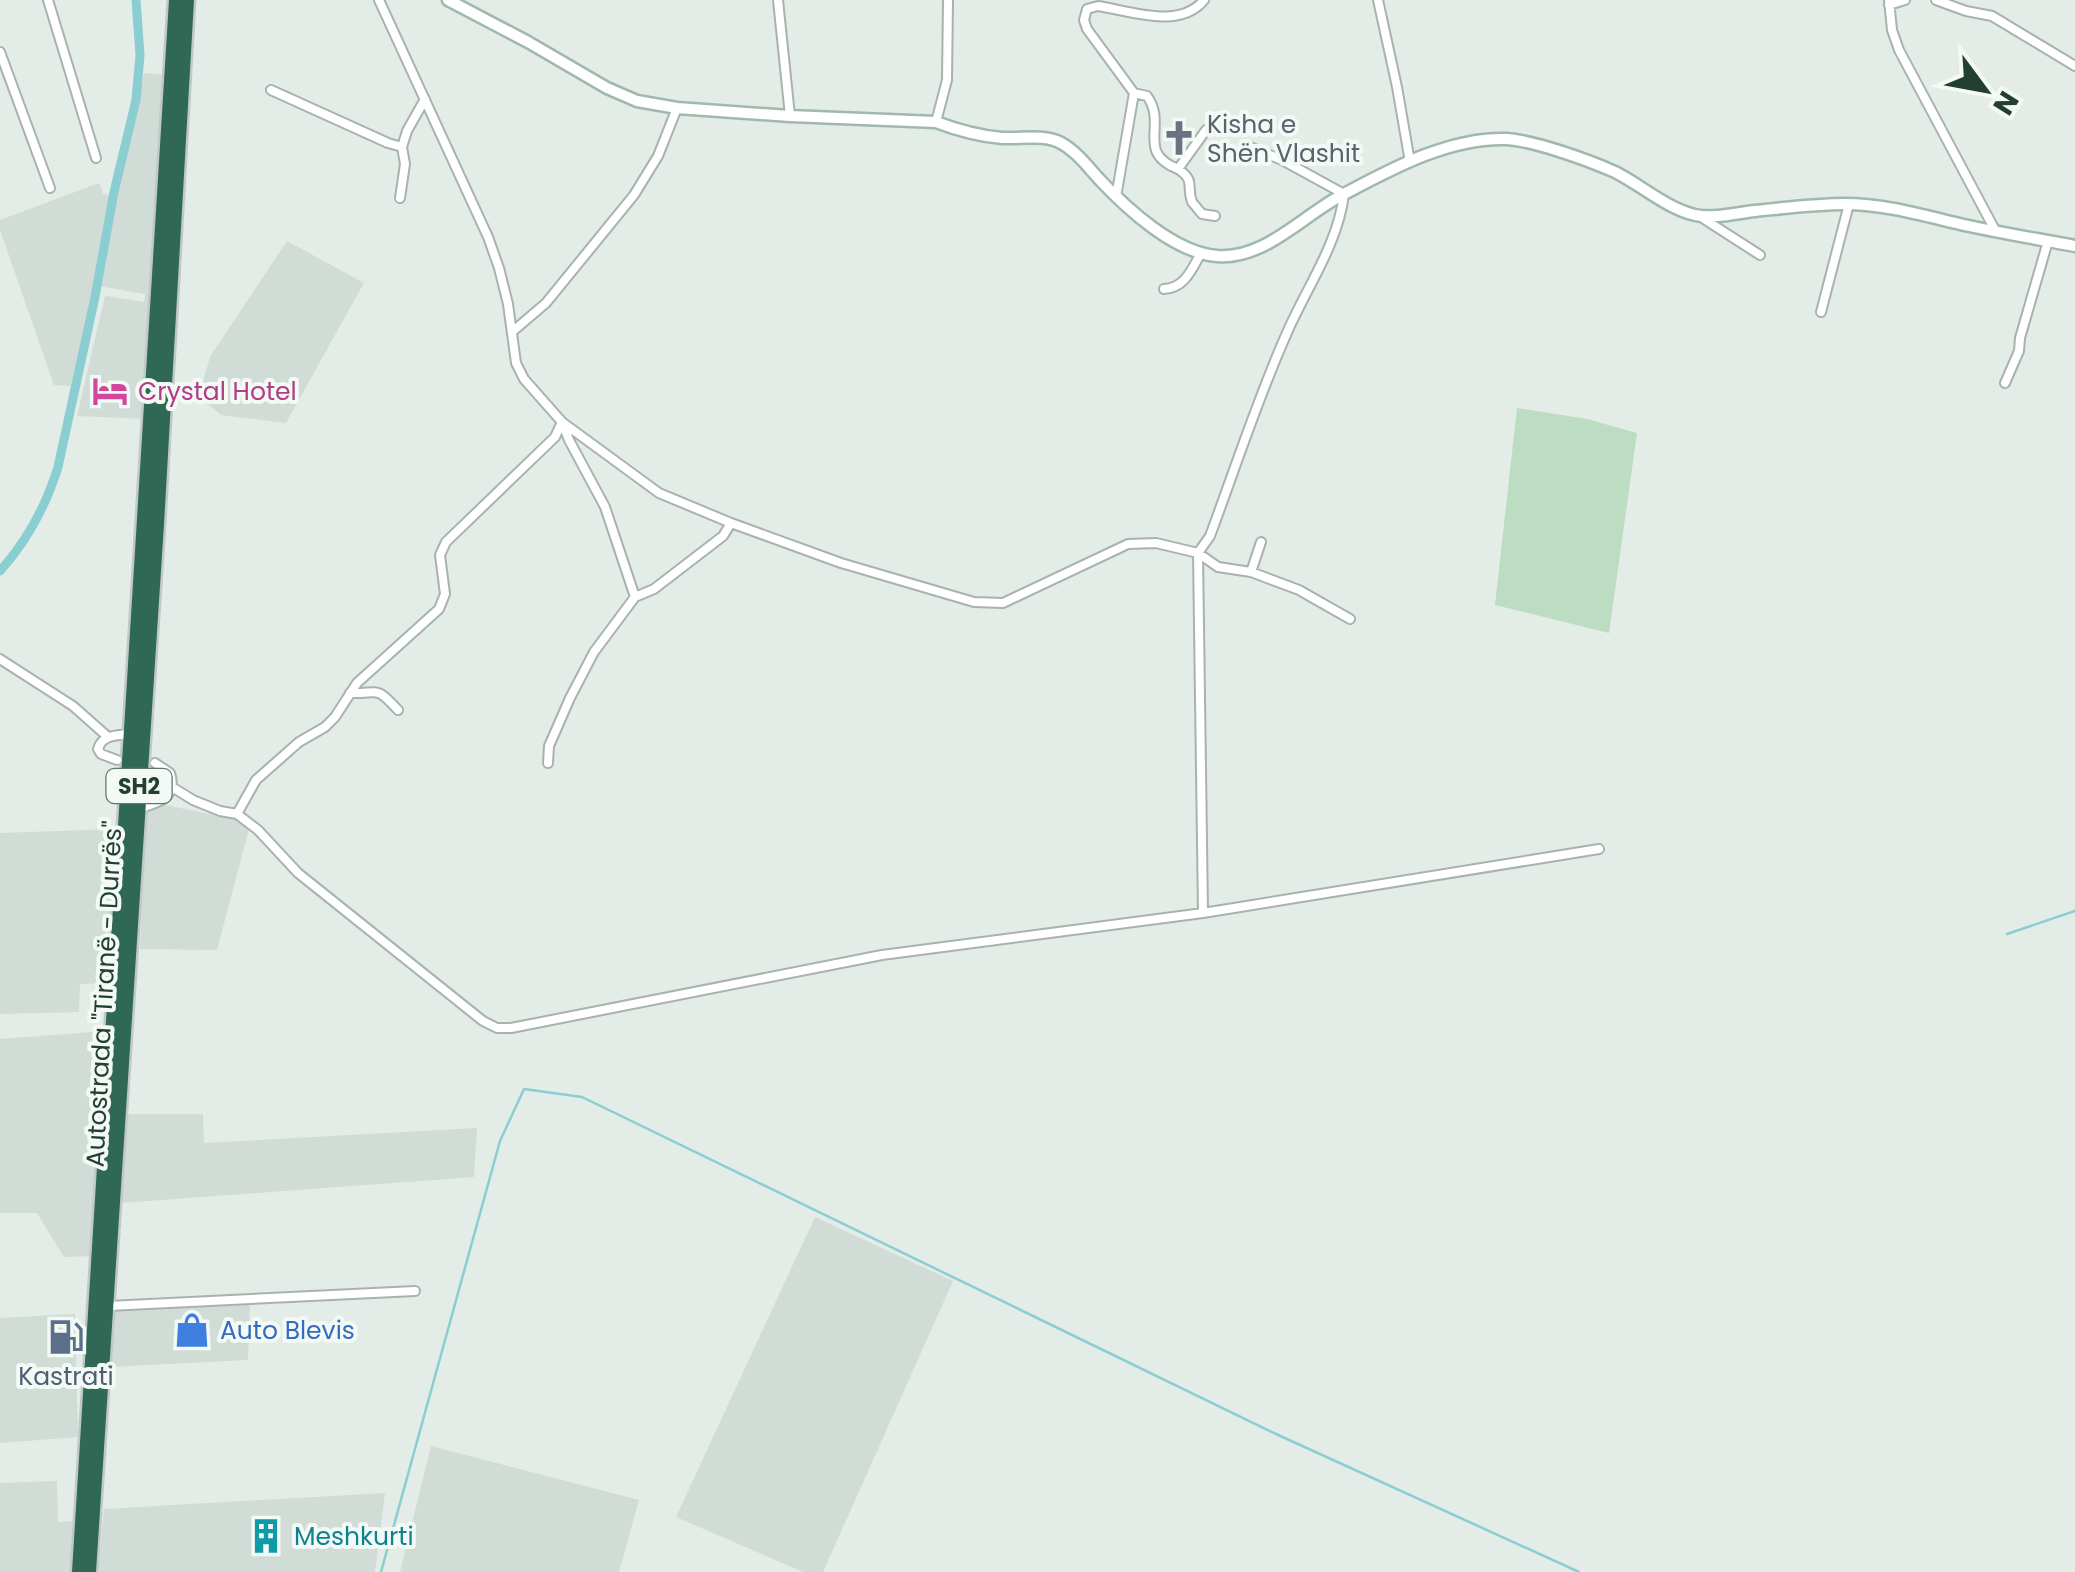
<svg xmlns="http://www.w3.org/2000/svg" width="2075" height="1572" viewBox="0 0 2075 1572" font-family="Poppins,sans-serif">
<style>
.built{fill:#d1dcd6}
.green{fill:#bcddc1}
.lines{fill:none;stroke-linecap:round;stroke-linejoin:round}
.stream{stroke:#8bced1;stroke-width:2.5}
.canal{stroke:#8bced1;stroke-width:9}
.street-casing{stroke:#a6b4ad;stroke-width:12}
.secondary-casing{stroke:#a1b8ad;stroke-width:15}
.highway-casing{stroke:#c1c9c6;stroke-width:19}
.street{stroke:#fff;stroke-width:8}
.secondary{stroke:#fff;stroke-width:10}
.highway{stroke:#2f6956;stroke-width:14}
.labels{text-anchor:middle;dominant-baseline:central;stroke-width:8;stroke-linejoin:round;paint-order:stroke}
.shield{fill:#f3f9f5;stroke:#61766d;stroke-width:2.5}
.shield-label{font-size:22px;font-weight:bold;fill:#233e33}
.worship-label{font-size:25px;fill:#5b616d;stroke:#f3f9f5;text-anchor:start}
.hotel-label{font-size:25px;fill:#b23c85;stroke:#f3f9f5;text-anchor:start}
.street-label{font-size:25px;fill:#233e33;stroke:#f3f9f5}
.shop-label{font-size:25px;fill:#366cbe;stroke:#f3f9f5;text-anchor:start}
.service-label{font-size:25px;fill:#4e5e75;stroke:#f3f9f5}
.culture-label{font-size:25px;fill:#0d838f;stroke:#f3f9f5;text-anchor:start}
</style>
<rect width="100%" height="100%" fill="#e3ece7"/>
<path class="built" d="M144,73L166,75L146,419L77,416L105,296L144,302L145,294L93,285L73,386L54,385L0,230V220L99,183L103,194L116,196L132,134Z
M287,241L364,283L286,423L221,415L199,396L210,357Z
M165,805L234,819L249,829L217,950L140,949L145,813Z
M117,829L110,983L80,984L79,1012L0,1014V833Z
M106,1031L95,1256L64,1257L37,1213H0V1039Z
M123,1114H203L204,1143L477,1128L474,1177L121,1203Z
M815,1217L953,1281L823,1572H803L676,1517Z
M250,1300L248,1360L109,1367L112,1308Z
M75,1314L78,1437L0,1443V1318Z
M431,1446L639,1500L619,1572H400Z
M57,1481L58,1522L76,1521L73,1572H0V1483Z
M385,1493L375,1572H98L104,1509Z"/>
<path class="green" d="M1517,408L1587,419L1637,433L1609,633L1495,605Z"/>
<g class="lines">
<path class="stream" d="M2007,934L2075,911
M381,1572L500,1141L524,1089L582,1097L1276,1434L1579,1572"/>
<path class="canal" d="M0,571C27,541 46,506 58,467L95,297L114,192L136,100L140,55L136,0"/>
<defs>
<path id="street" d="M48,0L96,158
M379,0L488,237L499,268L508,304L516,363L524,379L562,422L659,493L731,523L841,563L974,602L1003,603L1128,544L1156,543L1198,553L1218,567L1251,572L1299,590L1350,619
M778,0L790,116
M1378,0L1397,87L1410,162
M1889,0L1892,30L1899,50L1996,232
M1936,0L1966,11L1992,16L2075,66
M1889,5L1905,0
M0,52L50,188
M271,90L388,143L402,147
M1134,93L1147,96C1168,125 1135,152 1178,169L1206,130
M936,122L947,80L948,0
M1178,169C1196,181 1186,186 1192,202C1193,203 1201,213 1202,214L1215,216
M1116,197L1134,93L1087,29L1084,20L1087,9L1098,6C1130,11 1180,30 1204,0
M400,198L405,164L402,147L407,131L425,99
M1704,219L1760,255
M1164,289C1185,288 1192,269 1201,253
M1821,312L1849,204
M512,332L546,303L634,195L658,156L677,108
M2005,383L2019,351L2020,338L2048,241
M562,422L569,440L605,507L635,597
M1251,572L1261,542
M0,659L73,706L108,737
M350,693C380,694 375,685 398,710
M117,760L101,754L98,749C102,734 117,736 130,734
M548,763L549,746L570,698L594,652L635,597L654,589L723,536L731,523
M172,787L193,800L220,811L237,814L258,830L298,873L483,1021L497,1028H511L882,955L1203,913L1599,849
M137,809C157,803 178,799 170,773L155,763
M237,814L256,780L299,742L325,727L335,717L357,683L439,609L445,594L440,555L446,542L555,437L562,422
M1203,913L1198,553L1210,536C1235,469 1257,400 1286,335C1306,288 1338,245 1344,194L1282,160L1250,147
M108,1306L415,1291"/>
<path id="secondary" d="M448,0L528,42L607,88L637,101L677,108L790,116L936,122C957,130 979,136 1002,138C1021,139 1044,134 1061,143C1076,151 1088,167 1099,179C1127,209 1175,253 1217,256C1265,260 1304,214 1344,194C1393,168 1450,137 1507,139C1535,141 1588,160 1615,172C1641,185 1666,208 1695,215C1714,219 1736,213 1755,211C1785,208 1815,204 1845,204C1885,204 1925,216 1964,225C2001,233 2038,239 2075,246"/>
<path id="highway" d="M79,1572L176,0
M89,1572L157,524L187,0"/>
</defs>
<use href="#street" class="street-casing"/>
<use href="#secondary" class="secondary-casing"/>
<use href="#highway" class="highway-casing"/>
<use href="#street" class="street"/>
<use href="#secondary" class="secondary"/>
<use href="#highway" class="highway"/>
</g>
<defs>
<symbol id="church-bare" viewBox="-9 -9 18 18"><path d="M-1.2-6h2.4v3.5h3.3v2.4h-3.3V6h-2.4V-.1h-3.3v-2.4h3.3Z" fill="#6b7280" stroke="#f3f9f5" stroke-width="2.5" paint-order="stroke"/></symbol>
<symbol id="hotel-bare" viewBox="-9 -9 18 18"><path d="M-6-4.5h1.5V1H6V5H4.5V3h-9V5H-6ZM-4 0a1.8 1.8 0 1 1 3.6 0ZM.5 0V-2.5h3Q6-2.5 6 0Z" fill="#d1479c" stroke="#f3f9f5" stroke-width="2.5" paint-order="stroke"/></symbol>
<symbol id="shop-bare" viewBox="-9 -9 18 18"><path d="M-5-2.5h2.3a2.7 3.5 0 0 1 5.4 0H5L5.5 6h-11ZM-1.5-2.5h3a1.5 2.3 0 0 0-3 0Z" fill="#3f7fe0" stroke="#f3f9f5" stroke-width="2.5" paint-order="stroke"/></symbol>
<symbol id="fuel-bare" viewBox="-9 -9 18 18"><path d="M-5.5-6h7V0h2V4h1.3V-2.5L3-4.5l.8-.8L6-3V5H2.5V1h-1V6h-7ZM-4.2-4.7v3.2H.2V-4.7Z" fill="#5c6f8a" stroke="#f3f9f5" stroke-width="2.5" paint-order="stroke"/></symbol>
<symbol id="building-bare" viewBox="-9 -9 18 18"><path d="M-4-6H4V6H1V3H-1V6H-4ZM-2.5-4.3h1.7v1.8h-1.7ZM.8-4.3h1.7v1.8H.8ZM-2.5-1h1.7V.8h-1.7ZM.8-1h1.7V.8H.8Z" fill="#0f9aa8" stroke="#f3f9f5" stroke-width="2.5" paint-order="stroke"/></symbol>
</defs>
<g fill-rule="evenodd">
<use href="#church-bare" x="1154" y="113" width="50" height="50"/>
<use href="#hotel-bare" x="85" y="366" width="50" height="50"/>
<use href="#shop-bare" x="167" y="1305" width="50" height="50"/>
<use href="#fuel-bare" x="41" y="1312" width="50" height="50"/>
<use href="#building-bare" x="241" y="1511" width="50" height="50"/>
</g>
<g class="labels">
<rect class="shield" x="106.5" y="769" width="65" height="34" rx="8"/>
<g class="shield-label">
<text x="139" y="786">SH2</text>
</g>
<g class="worship-label">
<text x="1207" y="124">Kisha e<tspan x="1207" dy="29">Shën Vlashit</tspan></text>
</g>
<g class="hotel-label">
<text x="138" y="391">Crystal Hotel</text>
</g>
<g class="street-label">
<text transform="translate(104 994) rotate(-87)">Autostrada "Tiranë - Durrës"</text>
</g>
<g class="shop-label">
<text x="220" y="1330">Auto Blevis</text>
</g>
<g class="service-label">
<text x="66" y="1376">Kastrati</text>
</g>
<g class="culture-label">
<text x="294" y="1536">Meshkurti</text>
</g>
</g>
<g transform="translate(1985 90) rotate(122)" stroke="#f3f9f5" stroke-width="8" paint-order="stroke">
<path d="M0-8L18 38L0 25L-18 38Z" fill="#233e33"/>
<text y="-15" font-size="28" font-weight="bold" text-anchor="middle" fill="#233e33">N</text>
</g>
</svg>
